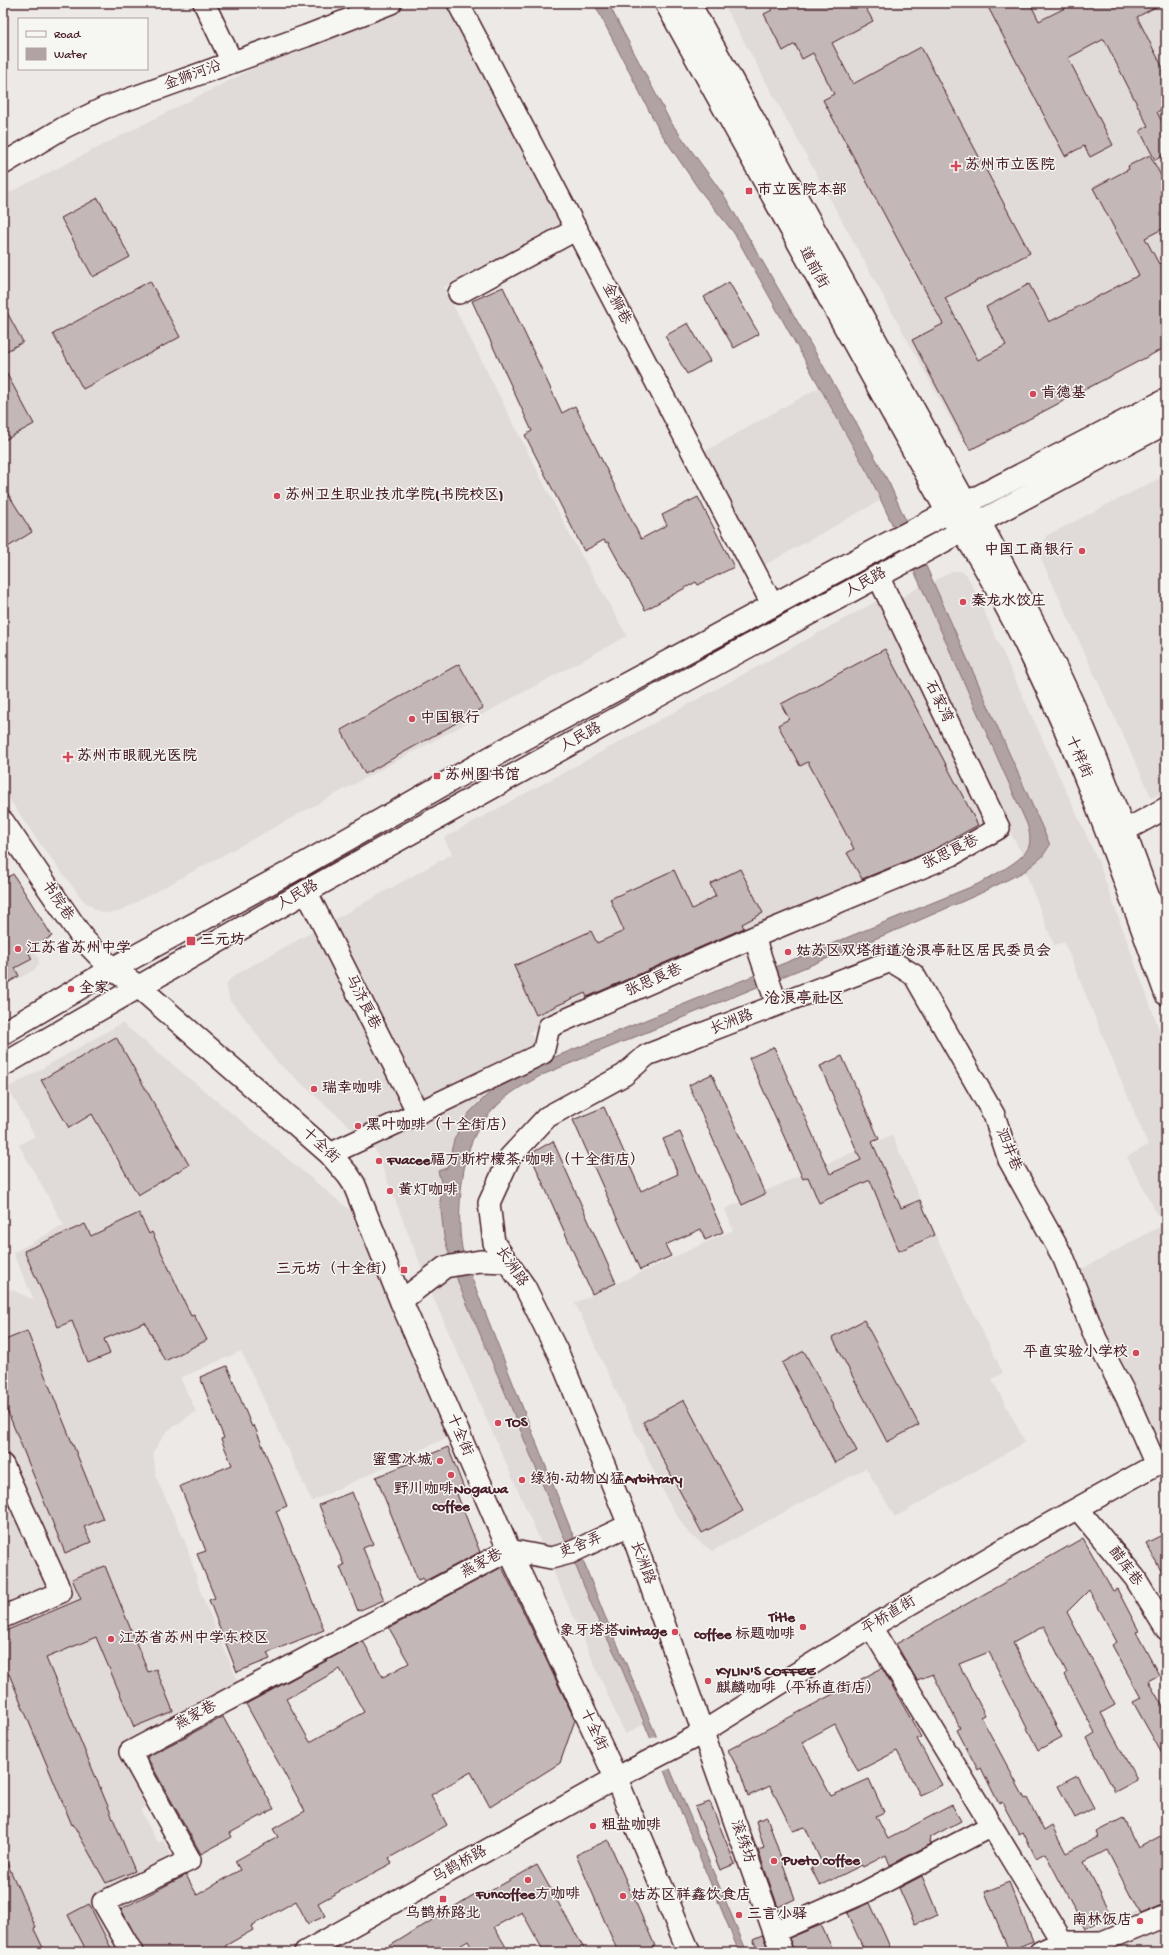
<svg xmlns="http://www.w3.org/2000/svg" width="1169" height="1955" viewBox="0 0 1169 1955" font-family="'Gochi Hand','LXGW WenKai TC',sans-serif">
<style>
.built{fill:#e0dad8}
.water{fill:#b1a2a3;stroke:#886e73}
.pier{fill:#ece9e6}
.building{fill:#c4b7b7;stroke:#4a1f2b;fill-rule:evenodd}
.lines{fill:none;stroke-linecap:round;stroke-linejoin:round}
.minor-casing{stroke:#4a1f2b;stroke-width:24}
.major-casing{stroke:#4a1f2b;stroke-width:25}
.minor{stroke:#f6f6f2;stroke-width:21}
.major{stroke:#f6f6f2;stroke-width:22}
.poi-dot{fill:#d1495b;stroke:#f6f6f2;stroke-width:1.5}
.labels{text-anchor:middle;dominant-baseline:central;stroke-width:3;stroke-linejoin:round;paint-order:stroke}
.street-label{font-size:15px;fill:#4a1f2b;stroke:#f6f6f2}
.poi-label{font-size:15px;font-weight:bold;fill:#4a1f2b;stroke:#f6f6f2;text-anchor:start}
.neighbourhood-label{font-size:16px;font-weight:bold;fill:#4a1f2b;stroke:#f6f6f2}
</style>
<rect width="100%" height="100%" fill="#ece9e6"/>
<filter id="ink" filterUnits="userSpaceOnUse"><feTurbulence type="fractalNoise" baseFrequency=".025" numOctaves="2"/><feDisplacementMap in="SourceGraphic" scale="8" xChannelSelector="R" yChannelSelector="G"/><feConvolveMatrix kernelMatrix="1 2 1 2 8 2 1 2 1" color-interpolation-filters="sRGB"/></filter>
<g filter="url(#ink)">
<path class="built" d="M415,3H449L566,224L444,287L571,537L627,636L118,912L106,913L96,910L83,900L38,841L3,790V196L272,59Z
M723,3H1166V346L979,447L961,438Z
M820,387L881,500L761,567L697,456Z
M1166,475V790L1152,798L1041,559L1046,536Z
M954,571H961L966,574L971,583L1098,861L1166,1049V1429L1154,1436L1067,1277L1163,1225L1127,1157L1148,1145L1064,942L1054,945L1025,871L1042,857L1050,845L932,582Z
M921,586L1027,824L1030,837L1029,847L1023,855L1001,816L986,822L983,830L757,934L530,1032L545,1061L497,1085L482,1099L470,1112L454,1140L447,1168L438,1171L443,1189L440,1201L444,1237L459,1285L504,1390L597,1618L619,1662L644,1724L625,1734L434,1299L375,1149L274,1059L246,1019L230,1001L226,986L229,980L237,974L452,854L444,838L879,600L884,608Z
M3,894L29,940L38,958L39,964L34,970L3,987Z
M122,1023L357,1216L452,1435L312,1501L241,1351L180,1378L196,1411L166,1432L153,1452L156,1477L186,1544L202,1596L238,1682L183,1712L178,1719L133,1742L154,1803L140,1810L158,1843L163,1841L172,1856L102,1894L135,1952H3V1293L10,1289L34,1300L13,1253L64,1225L19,1145L35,1136L8,1088Z
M892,1135L944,1254L1003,1373L992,1379L1025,1442L895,1517L866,1468L712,1551L689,1534L668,1501L575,1303L733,1230L725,1209Z
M1166,1899V1952H1040L1062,1942Z"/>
<path class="water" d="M594,3H608L670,121L725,197L857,424L890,485L1050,845L1042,857L1025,871L977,895L904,927L542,1075C528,1083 513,1090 501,1102C491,1111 481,1123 475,1135C460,1163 456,1223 463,1253C466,1262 469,1270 472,1279L604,1614L624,1659L747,1952H739L619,1662L597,1618L504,1390L459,1285L444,1237L440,1201L443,1189L438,1171L447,1168L454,1140L462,1123L470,1112L497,1085L545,1061L978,884C991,876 1024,861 1029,846C1031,838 1029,831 1027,824L921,586L871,479L734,233L698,188L659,130Z"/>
<path class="pier" d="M658,1736L671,1768L662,1772L648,1739Z"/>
<path class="building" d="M768,3H863L873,21L832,43L853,84L921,47L1030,253L945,298L978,360L1006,345L986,307L1029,284L1049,322L1139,275L1093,188L1129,169L1128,166L1150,155L1166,185V227L1145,238L1159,264L1166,261V347L970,450L912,340L943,324L823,100L834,94L813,53L802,59L795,44L783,51L764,14L772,10Z
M986,3H1030L1039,21L1075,3H1163L1137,17L1166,74V107L1157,112L1166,130V154L1155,160L1140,131L1148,126L1104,39L1068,58L1113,145L1090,157L1084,146L1065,156Z
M98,198L130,257L93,277L61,218Z
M150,281L180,337L83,389L53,334Z
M729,282L759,334L734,348L704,297Z
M503,287L562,413L575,406L641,539L667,525L662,515L698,497L734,567L698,585L696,582L645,610L608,542L606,543L604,540L584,551L525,435L532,431L472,301Z
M3,305L23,342L3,353Z
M688,323L710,361L687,374L665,336Z
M3,367L34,424L3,441Z
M3,486L32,532L3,550Z
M885,649L978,825L931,851L862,879L847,853L854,849L808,762L800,766L778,725L789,719L781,704Z
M459,664L483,708L365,774L341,730Z
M740,869L763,913L742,924L744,928L587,997L585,993L536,1015L514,966L591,931L597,943L624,931L610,899L674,870L692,909L716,896L710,884Z
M13,874L52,936L28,951L32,959L15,968L19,976L3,986V880Z
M116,1037L189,1165L138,1195L92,1114L69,1128L41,1080Z
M774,1047L830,1174L861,1160L820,1066L842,1056L879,1139L872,1142L901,1208L920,1200L935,1235L899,1251L870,1180L819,1203L808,1177L803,1179L749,1058Z
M712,1074L765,1194L742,1205L689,1085Z
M604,1107L641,1191L678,1174L663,1139L680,1132L723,1232L705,1240L701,1229L665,1245L671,1256L640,1270L573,1120Z
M553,1141L616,1283L592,1294L530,1154Z
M139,1213L149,1234L152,1232L191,1316L194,1315L207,1340L165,1361L145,1322L104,1339L110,1354L88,1363L72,1321L58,1327L24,1251L85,1224L91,1236Z
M864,1320L919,1425L887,1442L832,1337Z
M27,1331L103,1519L84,1527L91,1542L65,1553L3,1400V1341Z
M804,1351L857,1451L835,1463L782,1363Z
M227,1366L252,1427L254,1425L287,1506L276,1511L324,1630L267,1653L270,1659L237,1672L209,1600L215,1598L197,1554L206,1551L180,1486L232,1465L221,1439L224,1438L200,1377Z
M684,1400L743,1511L702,1533L643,1422Z
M448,1447L465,1491L457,1494L480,1552L425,1581L423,1578L418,1580L376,1477Z
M352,1492L373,1544L363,1548L384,1600L358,1611L340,1567L344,1565L319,1505Z
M1166,1533V1580L1146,1543Z
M1083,1538L1113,1591L1117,1589L1139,1631L1136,1632L1159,1675L1148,1681L1166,1712V1761L1133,1702L1141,1698L1112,1645L1117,1642L1089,1590L1067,1612L1115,1705L1101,1713L1137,1780L1115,1792L1087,1738L1095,1733L1065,1675L1067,1673L1044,1626L1013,1643L1062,1737L1038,1750L989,1652L959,1664L985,1715L981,1717L1025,1799L1027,1798L1044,1831L1052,1826L1066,1853L1098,1837L1096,1832L1123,1818L1138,1848L1166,1833V1903L1140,1914L1107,1850L1084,1862L1112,1915L1085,1929L1045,1853L1036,1858L1023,1832L1019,1834L1002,1802L999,1804L981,1768L978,1770L957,1730L960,1728L933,1674L917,1680L896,1644Z
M105,1566L148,1672L156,1669L173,1711L134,1727L96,1637L46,1658L135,1871L106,1883L73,1824L72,1825L9,1674L3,1676V1632L81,1599L72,1579Z
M502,1567L575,1720L560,1763L490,1807L471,1772L431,1795L447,1825L389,1858L392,1863L318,1903L325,1916L308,1924L296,1901L251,1926L253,1930L225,1946L229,1952H144L121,1909L186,1875L197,1895L240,1870L235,1861L278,1837L273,1829L305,1811L246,1704L363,1641L383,1677L409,1663L389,1628ZM340,1669L364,1712L310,1742L286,1699Z
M882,1668L921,1737L917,1739L942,1785L920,1795L897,1751L858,1771L835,1724L802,1742L831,1796L869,1779L884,1812L876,1816L888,1839L952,1805L961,1821L929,1838L931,1844L890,1865L886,1855L863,1867L862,1865L820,1886L811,1868L822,1863L805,1827L793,1831L770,1786L748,1796L741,1775L728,1750Z
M223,1717L274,1809L230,1833L232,1837L201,1854L147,1757Z
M1077,1776L1094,1808L1075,1818L1058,1786Z
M710,1802L735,1864L720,1870L695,1807Z
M767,1817L795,1899L778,1907L758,1850L764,1848L756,1821Z
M608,1840L655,1946L652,1947L655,1952H618L576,1855Z
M3,1854L36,1928L34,1929L45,1952H3Z
M537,1865L586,1952H544L522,1912L494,1927L509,1952H474L468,1941L450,1952H380L475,1894L478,1898Z
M922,1876L938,1915L915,1924L899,1888Z
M1009,1882L1033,1941L1009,1951L985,1892Z
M870,1903L886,1938L892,1952H865L847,1913Z
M89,1904L113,1952H87L68,1915Z
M821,1925L834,1952H794L789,1938Z
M762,1935L763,1936L769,1952H758L753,1939Z"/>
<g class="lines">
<defs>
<path id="minor" d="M204,3L232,62
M458,3L773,606
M3,164L65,127L104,108L306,36L391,3
M459,293L577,229
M1109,837L1124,831L1166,808
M306,891L418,1113
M754,937L777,1005
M330,1154L418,1113L543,1053L549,1027L754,937L952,855L999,828L878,576
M401,1301L445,1267L480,1261L507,1262
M3,1465L61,1592L3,1617
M1078,1509L1135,1578L1166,1629
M871,1627L1062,1942H1102L1166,1916
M774,1932L865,1892L991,1826
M132,1952L103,1902L190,1860L130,1752L509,1550L551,1558L570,1553L629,1525
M305,1952L616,1778L693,1738L871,1627L997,1553L1166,1459
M782,1952L774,1932L629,1525L559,1355L525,1287L494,1243L489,1203L510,1157L547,1117L624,1075L647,1055L891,961L914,975L994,1115L1009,1160L1064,1259L1096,1339L1126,1396L1156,1465
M1040,1952L1062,1942"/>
<path id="major" d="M666,3L948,513C976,547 996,588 1017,627C1078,744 1121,870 1166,994
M689,3L966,504L979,521C1016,589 1052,656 1083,727C1114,799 1139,872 1166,946
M3,822L84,940L112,969L139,987L330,1154L348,1175L354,1184L401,1301L509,1550L616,1778L689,1952
M3,1033L112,969L290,872L511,746L881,547L1166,400
M3,1065C386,843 774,629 1166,423"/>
</defs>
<use href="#minor" class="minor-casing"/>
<use href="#major" class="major-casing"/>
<use href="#minor" class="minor"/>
<use href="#major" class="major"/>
</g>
</g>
<g class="poi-dot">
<path d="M954 160h4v4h4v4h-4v4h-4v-4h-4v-4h4z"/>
<rect x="745" y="187" width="8" height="8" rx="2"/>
<circle cx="1033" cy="394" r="4"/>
<circle cx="277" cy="496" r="4"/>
<circle cx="1082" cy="551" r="4"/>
<circle cx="963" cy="602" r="4"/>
<circle cx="412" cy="719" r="4"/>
<path d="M66 751h4v4h4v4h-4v4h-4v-4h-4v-4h4z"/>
<rect x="433" y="772" width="8" height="8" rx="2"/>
<rect x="186" y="936" width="10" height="10" rx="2"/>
<circle cx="18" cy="949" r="4"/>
<circle cx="788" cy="952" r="4"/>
<circle cx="71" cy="989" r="4"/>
<circle cx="314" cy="1089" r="4"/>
<circle cx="358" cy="1126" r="4"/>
<circle cx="379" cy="1161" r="4"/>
<circle cx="390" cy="1191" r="4"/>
<rect x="400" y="1266" width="8" height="8" rx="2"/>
<circle cx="1136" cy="1353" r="4"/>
<circle cx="498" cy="1423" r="4"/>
<circle cx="440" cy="1461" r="4"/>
<circle cx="451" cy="1475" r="4"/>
<circle cx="522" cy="1480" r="4"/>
<circle cx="803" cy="1627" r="4"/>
<circle cx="675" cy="1632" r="4"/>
<circle cx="111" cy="1639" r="4"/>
<circle cx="708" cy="1681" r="4"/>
<circle cx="593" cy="1826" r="4"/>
<circle cx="774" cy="1861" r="4"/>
<circle cx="528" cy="1880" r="4"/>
<circle cx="623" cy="1896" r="4"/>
<rect x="439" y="1895" width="8" height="8" rx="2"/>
<circle cx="739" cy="1915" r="4"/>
<circle cx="1140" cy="1921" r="4"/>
</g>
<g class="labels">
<g class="street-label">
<text transform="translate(193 76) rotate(-20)">金狮河沿</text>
<text transform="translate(813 268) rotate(61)">道前街</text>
<text transform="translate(616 304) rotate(62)">金狮巷</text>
<text transform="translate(866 583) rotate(-29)">人民路</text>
<text transform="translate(938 702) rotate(64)">石家湾</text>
<text transform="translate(581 738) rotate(-29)">人民路</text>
<text transform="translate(1078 757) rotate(67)">十梓街</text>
<text transform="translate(951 853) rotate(-26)">张思良巷</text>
<text transform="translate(298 896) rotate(-30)">人民路</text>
<text transform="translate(57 901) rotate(56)">书院巷</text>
<text transform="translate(654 981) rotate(-24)">张思良巷</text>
<text transform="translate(362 1002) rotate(63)">马济良巷</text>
<text transform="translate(732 1023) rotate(-21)">长洲路</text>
<text transform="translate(320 1146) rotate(43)">十全街</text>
<text transform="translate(1008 1150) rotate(68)">泗井巷</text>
<text transform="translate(511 1267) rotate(56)">长洲路</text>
<text transform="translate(459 1435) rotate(67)">十全街</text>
<text transform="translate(581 1546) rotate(-22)">吏舍弄</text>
<text transform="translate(642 1563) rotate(70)">长洲路</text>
<text transform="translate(482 1564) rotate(-28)">燕家巷</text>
<text transform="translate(1125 1567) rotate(53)">醋库巷</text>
<text transform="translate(889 1616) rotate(-31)">平桥直街</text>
<text transform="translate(196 1716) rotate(-28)">燕家巷</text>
<text transform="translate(593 1730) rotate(65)">十全街</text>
<text transform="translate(742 1842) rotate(71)">滚绣坊</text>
<text transform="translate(460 1865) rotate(-29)">乌鹊桥路</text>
</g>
<g class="poi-label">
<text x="965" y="166">苏州市立医院</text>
<text x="757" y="191">市立医院本部</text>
<text x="1041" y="394">肯德基</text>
<text x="285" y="496">苏州卫生职业技术学院(书院校区)</text>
<text x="1074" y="551" text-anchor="end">中国工商银行</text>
<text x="971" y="602">秦龙水饺庄</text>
<text x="420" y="719">中国银行</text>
<text x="77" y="757">苏州市眼视光医院</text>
<text x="445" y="776">苏州图书馆</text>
<text x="200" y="941">三元坊</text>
<text x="26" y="949">江苏省苏州中学</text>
<text x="796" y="952">姑苏区双塔街道沧浪亭社区居民委员会</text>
<text x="79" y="989">全家</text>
<text x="322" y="1089">瑞幸咖啡</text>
<text x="366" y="1126">黑叶咖啡（十全街店）</text>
<text x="387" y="1161">Fvacee福万斯柠檬茶·咖啡（十全街店）</text>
<text x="398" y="1191">黄灯咖啡</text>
<text x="396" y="1270" text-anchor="end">三元坊（十全街）</text>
<text x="1128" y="1353" text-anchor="end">平直实验小学校</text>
<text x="506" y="1423">TOS</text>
<text x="432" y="1461" text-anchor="end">蜜雪冰城</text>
<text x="530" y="1480">绿狗·动物凶猛Arbitrary</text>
<text x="451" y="1490" text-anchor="middle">野川咖啡Nogawa<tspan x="451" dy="17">coffee</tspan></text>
<text x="795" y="1618" text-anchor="end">Title<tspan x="795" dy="17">coffee 标题咖啡</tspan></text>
<text x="667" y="1632" text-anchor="end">象牙塔塔vintage</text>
<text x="119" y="1639">江苏省苏州中学东校区</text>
<text x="716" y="1672">KYLIN'S COFFEE<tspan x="716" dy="17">麒麟咖啡（平桥直街店）</tspan></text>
<text x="601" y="1826">粗盐咖啡</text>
<text x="782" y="1861">Pueto coffee</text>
<text x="528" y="1895" text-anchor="middle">Funcoffee方咖啡</text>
<text x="631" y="1896">姑苏区祥鑫饮食店</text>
<text x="443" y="1914" text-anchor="middle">乌鹊桥路北</text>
<text x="747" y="1915">三言小驿</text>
<text x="1132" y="1921" text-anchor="end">南林饭店</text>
</g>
<g class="neighbourhood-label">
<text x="804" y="1000">沧浪亭社区</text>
</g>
</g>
<rect width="1169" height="1955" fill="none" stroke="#f6f6f2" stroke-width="16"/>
<rect x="8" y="8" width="1153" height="1939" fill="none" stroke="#4a1f2b" stroke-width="1.5" filter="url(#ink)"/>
<rect x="18" y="18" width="130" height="52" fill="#f6f6f2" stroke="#b1a0a2"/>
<rect x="26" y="31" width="20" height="6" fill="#f6f6f2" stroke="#b1a0a2"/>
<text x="54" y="38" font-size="12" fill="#4a1f2b">Road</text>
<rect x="26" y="48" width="20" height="12" fill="#b1a2a3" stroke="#b1a0a2"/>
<text x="54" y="58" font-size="12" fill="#4a1f2b">Water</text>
</svg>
